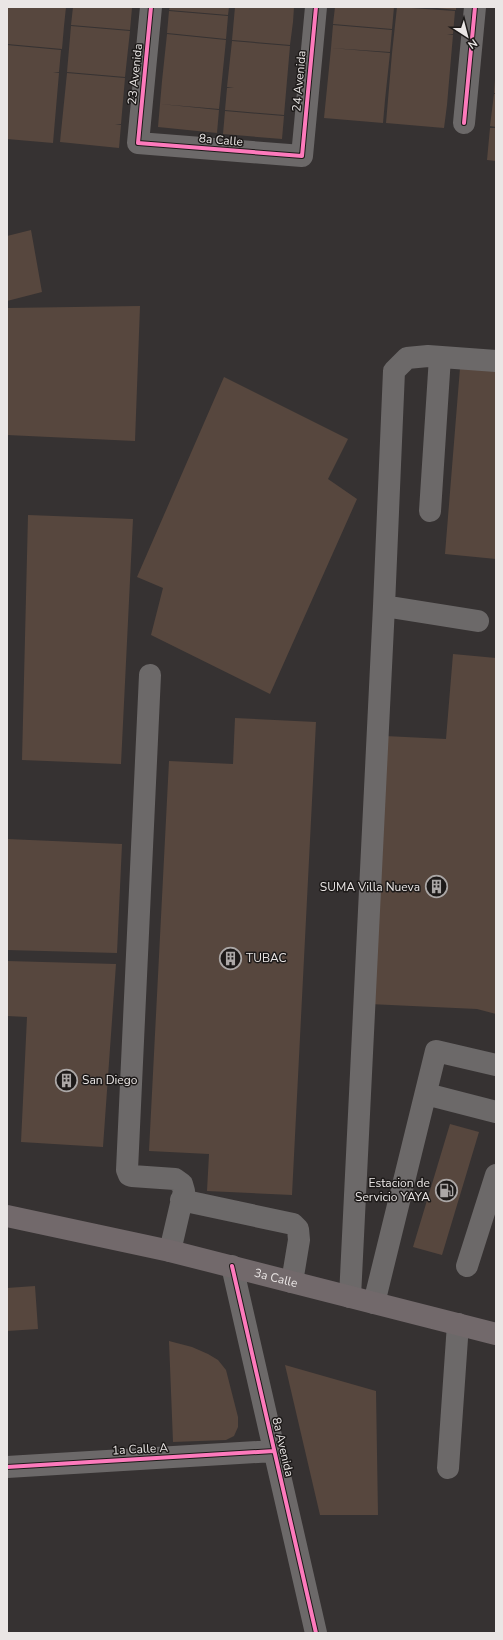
<svg xmlns="http://www.w3.org/2000/svg" width="503" height="1640" viewBox="0 0 503 1640" font-family="'Nunito Sans',sans-serif">
<style>
.building{fill:#57473e}
.lines{fill:none;stroke-linecap:round;stroke-linejoin:round}
.minor{stroke:#6c6969;stroke-width:22}
.major{stroke:#72696b;stroke-width:22}
.cycleway-casing{stroke:#1d1a19;stroke-width:6}
.cycleway{stroke:#fd7abc;stroke-width:4}
.labels{text-anchor:middle;dominant-baseline:central;stroke-width:3;stroke-linejoin:round;paint-order:stroke}
.street-label{font-size:12px;fill:#eae6e5;stroke:#1d1a19}
.poi-label{font-size:12px;fill:#eae6e5;stroke:#1d1a19;text-anchor:end}
</style>
<rect width="100%" height="100%" fill="#363232"/>
<path class="building" d="M7,7H66L64,26L7,21Z
M73,7L132,8L130,30L71,25Z
M170,7H229L228,15L169,10Z
M235,7H294L293,22L287,21L293,22L290,45L232,40Z
M335,7H394L392,29L333,24Z
M397,7L455,11L453,34H447L453,35L451,58L392,53Z
M427,7H456V10Z
M169,11L228,16L226,39L167,33Z
M7,21L64,26L62,49L7,44Z
M333,25L392,30L390,52L331,48Z
M71,26L130,31L125,77L67,72Z
M167,34L226,40L219,109L160,104L162,81L169,82L162,81Z
M232,41L290,46L284,115L225,110L227,88H234L227,87Z
M7,45L61,50L59,72H53L59,73L53,143L7,139Z
M331,48L390,53L385,100L379,99L385,100L383,123L324,118Z
M392,53L451,58L447,105L440,104L447,105L444,128L386,123Z
M67,73L125,78L123,101L117,100L123,101L121,124H115L121,125L119,148L60,142Z
M495,79H496V93H494Z
M494,94H496V127L490,126Z
M160,104L219,110L217,133L158,127Z
M225,111L284,116L282,139L223,134Z
M490,128H496V161L487,160Z
M31,230L42,292L7,301V236Z
M140,306L135,441L7,435V308Z
M460,368L496,371V559L445,554Z
M224,377L348,439L328,479L357,499L270,694L151,635L163,588L137,577Z
M28,515L133,519L121,764L22,760Z
M453,654L496,658V1014L477,1009L369,1004L385,736L446,739Z
M235,718L316,722L292,1195L207,1191L209,1154L149,1151L169,761L233,764Z
M7,839L122,844L117,953L7,950Z
M7,961L116,964L103,1147L21,1142L27,1017L7,1016Z
M450,1124L479,1132L442,1255L413,1247Z
M35,1286L38,1329L7,1331V1288Z
M169,1341L192,1347L208,1354L218,1360L226,1370L238,1417V1427L234,1436L226,1440L173,1442Z
M285,1365L376,1391L378,1515H320Z"/>
<g class="lines">
<path class="minor" d="M151,7L138,143L302,156L316,7
M464,123L475,7
M430,511L440,357
M384,606L478,621
M150,675L127,1170L129,1175L132,1176L175,1179L182,1184L184,1191L170,1251
M426,1094L496,1112
M181,1200L293,1224L298,1229L299,1240L292,1282
M232,1266L316,1633
M467,1266L496,1175
M350,1297L384,606L394,371L407,358L428,356L496,361
M374,1303L436,1051L496,1065
M7,1467L274,1451
M448,1468L458,1324"/>
<path class="major" id="s1" d="M7,1216L170,1251L496,1334"/>
<defs>
<path id="cycleway" d="M151,7L138,143L302,156L316,7
M464,123L475,7
M232,1266L316,1633
M7,1467L274,1451"/>
</defs>
<use href="#cycleway" class="cycleway-casing"/>
<use href="#cycleway" class="cycleway"/>
</g>
<defs>
<symbol id="building-ring" viewBox="-11 -11 22 22"><circle r="9.5" fill="#1d1a19" stroke="#aba7a6" stroke-width="1.5"/><path d="M-4-6H4V6H1V3H-1V6H-4ZM-2.5-4.3h1.7v1.8h-1.7ZM.8-4.3h1.7v1.8H.8ZM-2.5-1h1.7V.8h-1.7ZM.8-1h1.7V.8H.8Z" fill="#aba7a6"/></symbol>
<symbol id="fuel-ring" viewBox="-11 -11 22 22"><circle r="9.5" fill="#1d1a19" stroke="#aba7a6" stroke-width="1.5"/><path d="M-5.5-6h7V0h2V4h1.3V-2.5L3-4.5l.8-.8L6-3V5H2.5V1h-1V6h-7ZM-4.2-4.7v3.2H.2V-4.7Z" fill="#aba7a6"/></symbol>
</defs>
<g fill-rule="evenodd">
<use href="#building-ring" x="424" y="874" width="25" height="25"/>
<use href="#building-ring" x="218" y="946" width="25" height="25"/>
<use href="#building-ring" x="54" y="1068" width="25" height="25"/>
<use href="#fuel-ring" x="434" y="1178" width="25" height="25"/>
</g>
<g class="labels">
<g class="street-label">
<text transform="translate(135 74) rotate(-84)">23 Avenida</text>
<text transform="translate(299 81) rotate(-85)">24 Avenida</text>
<text transform="translate(221 140) rotate(5)">8a Calle</text>
<text stroke="none"><textPath href="#s1" startOffset="276">3a Calle</textPath></text>
<text transform="translate(283 1447) rotate(77)">8a Avenida</text>
<text transform="translate(140 1449) rotate(-3)">1a Calle A</text>
</g>
<g class="poi-label">
<text x="420" y="887">SUMA Villa Nueva</text>
<text x="246" y="958" text-anchor="start">TUBAC</text>
<text x="82" y="1080" text-anchor="start">San Diego</text>
<text x="430" y="1183">Estacion de<tspan x="430" dy="14">Servicio YAYA</tspan></text>
</g>
</g>
<rect width="503" height="1640" fill="none" stroke="#eae6e5" stroke-width="16"/>
<g transform="translate(467 36) rotate(144)" stroke="#1d1a19" stroke-width="3" paint-order="stroke">
<path d="M0-3L7 15L0 10L-7 15Z" fill="#eae6e5"/>
<text y="-6" font-size="11" font-weight="bold" text-anchor="middle" fill="#eae6e5">N</text>
</g>
</svg>
